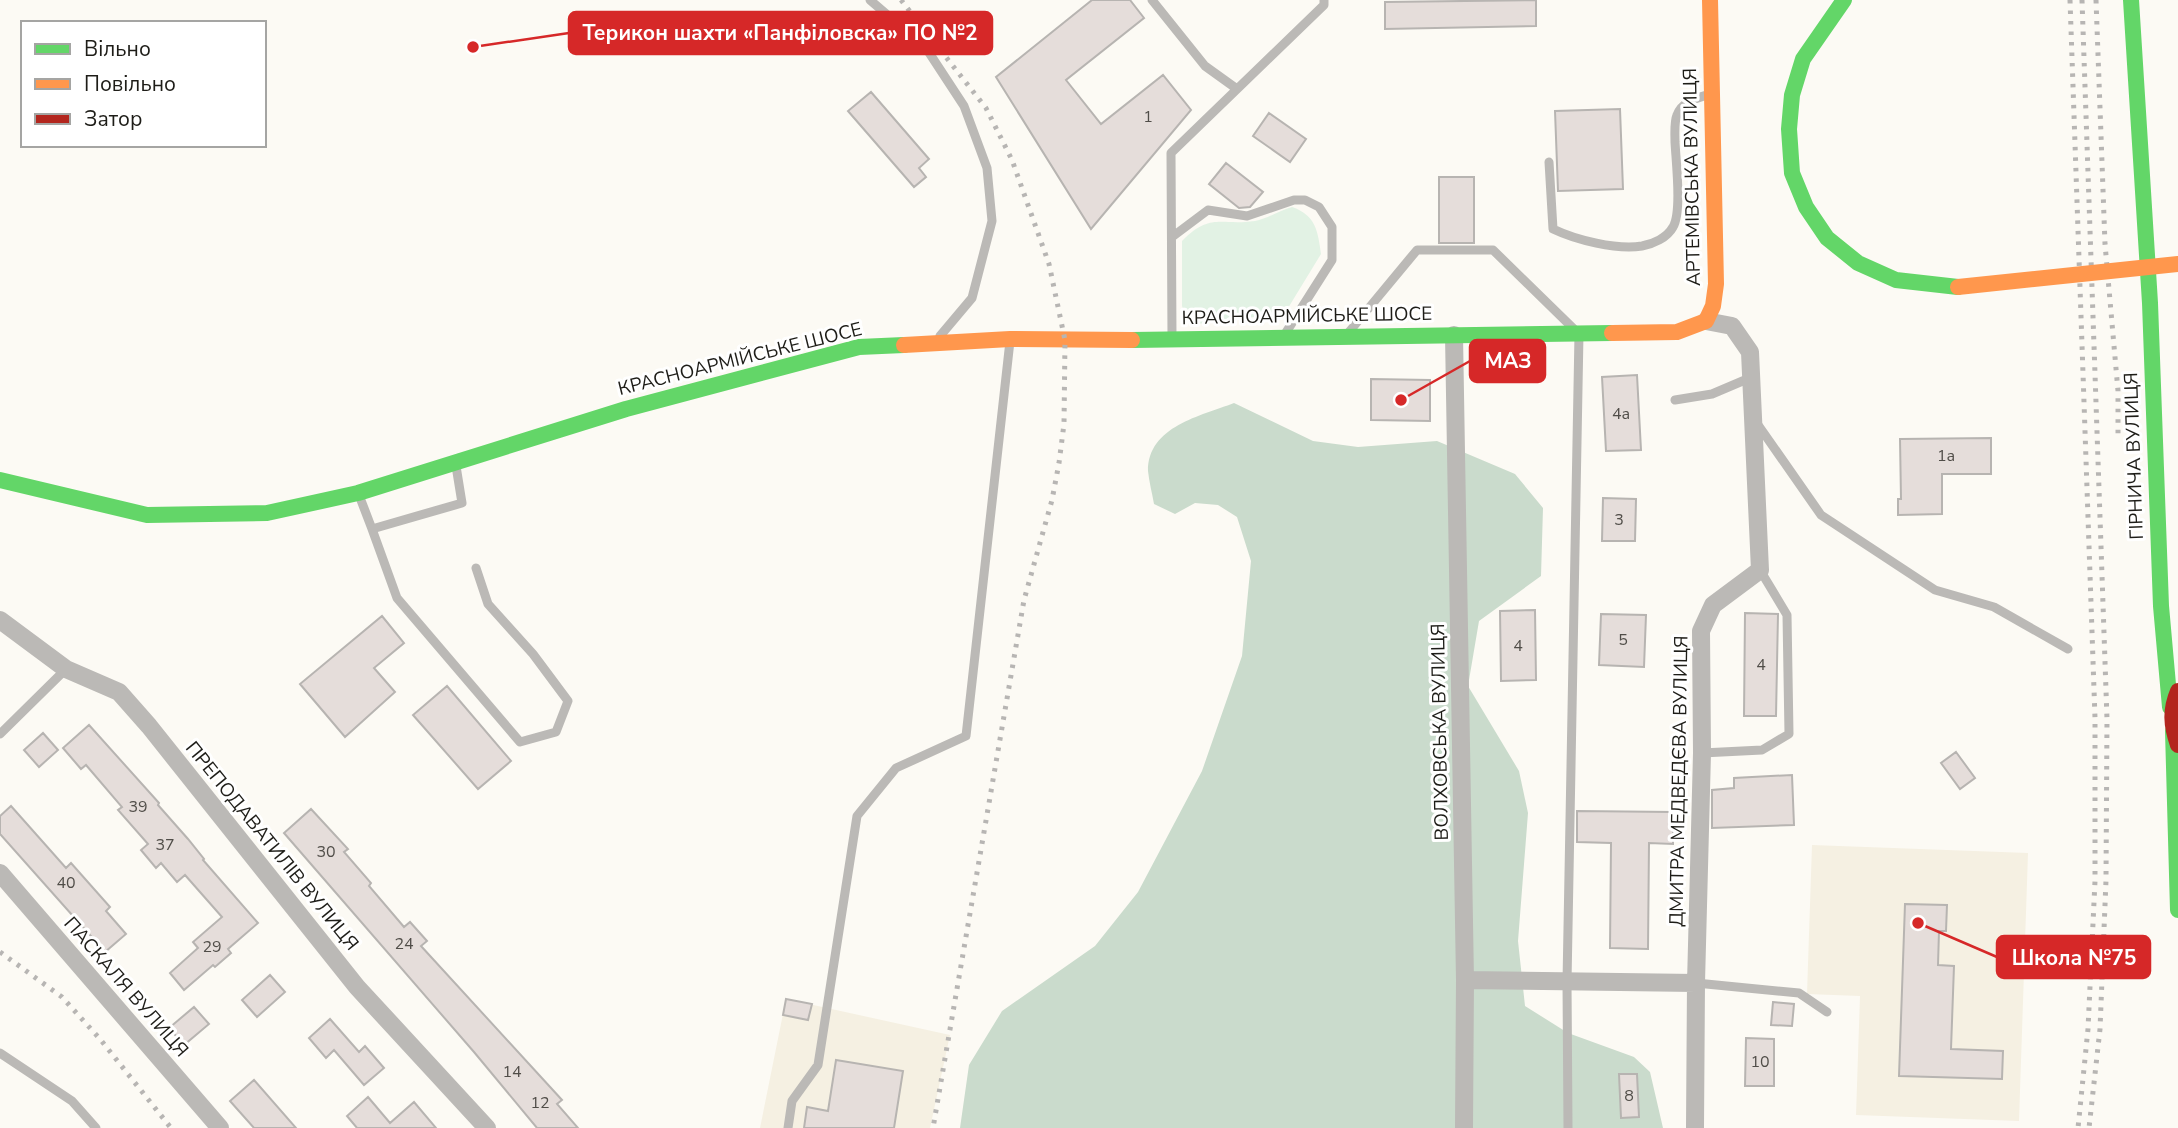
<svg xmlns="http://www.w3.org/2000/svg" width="2178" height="1128" viewBox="0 0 2178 1128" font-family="'Nunito Sans',sans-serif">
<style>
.built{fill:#f5f0e2}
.green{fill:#e2f2e4}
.forest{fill:#cadbcc}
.building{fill:#e5ddda;stroke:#b7b4b1;stroke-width:2}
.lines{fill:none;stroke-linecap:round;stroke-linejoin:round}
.lane{stroke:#bbb9b6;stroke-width:9}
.street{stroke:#bbb9b6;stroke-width:18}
.fast{stroke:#63d668;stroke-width:16}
.slow{stroke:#ff974d;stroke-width:16}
.jam{stroke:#b3261e;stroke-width:16}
.rail{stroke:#b7b5b3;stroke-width:5;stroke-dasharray:3.5 7;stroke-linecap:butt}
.slow-bridge{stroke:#ff974d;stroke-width:16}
.labels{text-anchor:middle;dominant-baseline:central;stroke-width:6;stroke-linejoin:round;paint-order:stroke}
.number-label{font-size:16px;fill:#504d48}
.street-label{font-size:19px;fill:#1e1d18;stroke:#fff}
.leader{fill:none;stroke:#d62828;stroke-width:2.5}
.callout-dot{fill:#d62828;stroke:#fff;stroke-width:2.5}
.callout{fill:#d62828;stroke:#d62828;stroke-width:2.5}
.callout-label{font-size:21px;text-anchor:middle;font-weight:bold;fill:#fff}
</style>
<rect width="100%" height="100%" fill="#fcfaf4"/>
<path class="built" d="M1812,845L2028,853L2019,1121L1856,1115L1860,996L1807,994Z
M786,999L950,1035L930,1128H760Z"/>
<path class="green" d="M1292,207C1316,215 1318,232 1321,254L1285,313L1198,324L1186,317L1182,306V241C1211,212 1220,226 1255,221C1267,219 1280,210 1292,207Z"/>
<path class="forest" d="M1234,403L1313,441L1358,447L1437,441L1515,474L1543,508L1541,576L1479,621L1468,686L1519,771L1528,813L1518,941L1525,1006L1568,1033L1634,1057L1650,1072L1663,1128H960L969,1065L1002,1011L1095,946L1138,892L1202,771L1242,656L1251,561L1237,517L1218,505L1195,503L1175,514L1154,504C1152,493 1149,481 1148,471C1148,426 1201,416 1234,403Z"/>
<path class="building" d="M1092,0H1130L1144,18L1066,80L1101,124L1163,75L1191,110L1091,229L996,77Z
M1536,0V26L1385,29V2Z
M871,92L929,159L919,168L926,177L914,187L848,111Z
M1620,109L1623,189L1558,191L1555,111Z
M1269,113L1306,139L1290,162L1253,136Z
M1226,163L1263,192L1250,207L1239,208L1209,184Z
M1439,177H1474V243H1439Z
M1637,375L1641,450L1606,451L1602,377Z
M1371,379L1430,380V421L1371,420Z
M1991,438V474H1942V514L1898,515V499H1901L1900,439Z
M1603,498L1636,499L1635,541H1602Z
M1535,610L1536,680L1501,681L1500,611Z
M1745,613L1778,614L1776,716H1744Z
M1601,614L1646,615L1644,667L1599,665Z
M382,616L404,643L374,668L395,692L345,737L300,684Z
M447,686L511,761L478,789L413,715Z
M89,725L159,803L158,805L188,839L204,859L203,860L258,923L228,949L231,953L215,967L213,965L184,990L170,973L198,948L193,942L222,917L185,875L177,882L161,863L156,868L141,850L148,844L118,810L122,807L86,765L81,769L63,748Z
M43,733L58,750L39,767L24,750Z
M1956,752L1975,778L1960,789L1941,763Z
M1792,775L1794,825L1712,828V790L1734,788V778Z
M11,806L66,868L71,863L110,907L106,911L126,934L105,952L0,834V816Z
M311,809L348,849L344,852L371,883L369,886L404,927L410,922L427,941L421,946L562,1100L557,1104L578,1128H537L474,1052L284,833Z
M1577,811L1673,812V844L1649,843L1648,949L1610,948L1611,843L1577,842Z
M1905,904L1947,905L1946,931H1939L1938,965L1954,966L1951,1049L2003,1051L2002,1079L1899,1076Z
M270,975L285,992L257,1017L242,1000Z
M786,999L812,1004L808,1020L783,1015Z
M1773,1002L1794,1004L1792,1026L1771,1025Z
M194,1007L209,1024L184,1045L169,1028Z
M330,1019L359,1052L365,1046L384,1068L364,1085L334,1050L326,1058L309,1038Z
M1746,1038L1774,1039V1086H1745Z
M836,1060L903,1071L894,1128H804L807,1107L828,1111Z
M1619,1074H1637L1639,1117L1621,1118Z
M254,1080L296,1128H254L230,1101Z
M368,1097L390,1123L414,1102L436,1128H357L347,1116Z"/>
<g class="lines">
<path class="lane" d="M870,0L926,48L964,106L987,168L992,221L972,298L940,336
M1152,0L1205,66L1237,89
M1549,162L1553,229C1576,240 1616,250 1642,246C1653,244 1667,238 1673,227C1682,212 1676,162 1675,142C1675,134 1674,122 1677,115C1682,102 1694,99 1707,95
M1172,237L1208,210L1247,216L1294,200H1305L1319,207L1332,227V260L1285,334
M1349,332L1417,250H1493L1579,334L1567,982L1568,1128
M1172,338L1171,153L1324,5V0
M1675,400L1712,394L1752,377
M1756,422L1821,515L1935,590L1994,607L2068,649
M359,495L372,529L462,503L456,466
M372,529L397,598L520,742L556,732L568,701L533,654L488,604L476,568
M0,734L66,669
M1702,753L1762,750L1789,734L1787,615L1760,570
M1696,983L1799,993L1827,1012
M0,1053L72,1101L96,1128
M788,1128L792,1101L818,1065L857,816L896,768L966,736L1010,341"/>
<path class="street" d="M1454,335L1465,980L1464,1128
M0,620L66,669L119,692L149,726L357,987L487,1128
M0,873L220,1128
M1465,980L1696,983
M1695,1128L1696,983L1702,753L1701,631L1713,605L1760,570L1750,352L1732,326L1706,321"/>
<path class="fast" d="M1844,0L1803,59L1792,95L1789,129L1792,173L1806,207L1827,238L1858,263L1896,280L1958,287
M2131,0L2150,303L2161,606L2170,707
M1132,340L1612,333
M0,480L147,515L267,513L358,493L626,409L859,347L904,345
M2173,731L2178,910"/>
<path class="slow" d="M1612,333L1677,332L1706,321L1713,306L1716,284L1710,0
M904,345L1010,339L1132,340"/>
<path class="jam" d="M2178,691C2170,710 2171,725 2178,745"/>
<path class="rail" d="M901,0L986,108L1012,160L1049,264L1065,340L1064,424L1059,463L1052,500L1024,600L933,1128
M2070,0L2095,718V881L2088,1029L2078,1128
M2082,0L2107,719L2106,880L2100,1029L2089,1128
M2096,0L2105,244L2118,391V439
M0,952L62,997L100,1039L171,1128"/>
<path class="slow-bridge" d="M1958,287L2178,264"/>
</g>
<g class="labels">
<g class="number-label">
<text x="1148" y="117">1</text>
<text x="1621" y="414">4а</text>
<text x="1946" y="456">1а</text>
<text x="1619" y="520">3</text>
<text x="1623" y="640">5</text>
<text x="1518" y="646">4</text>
<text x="1761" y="665">4</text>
<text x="138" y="807">39</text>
<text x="165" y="845">37</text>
<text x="326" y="852">30</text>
<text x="66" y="883">40</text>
<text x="404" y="944">24</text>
<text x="212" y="947">29</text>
<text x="1760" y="1062">10</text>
<text x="512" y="1072">14</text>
<text x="1629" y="1096">8</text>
<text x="540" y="1103">12</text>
</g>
<g class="street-label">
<text transform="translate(1692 177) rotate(-91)">АРТЕМІВСЬКА ВУЛИЦЯ</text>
<text transform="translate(1307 316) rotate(-1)">КРАСНОАРМІЙСЬКЕ ШОСЕ</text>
<text transform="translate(740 359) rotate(-14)">КРАСНОАРМІЙСЬКЕ ШОСЕ</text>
<text transform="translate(2134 456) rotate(-92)">ГІРНИЧА ВУЛИЦЯ</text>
<text transform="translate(1440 732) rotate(-91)">ВОЛХОВСЬКА ВУЛИЦЯ</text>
<text transform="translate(1679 781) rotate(-89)">ДМИТРА МЕДВЕДЄВА ВУЛИЦЯ</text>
<text transform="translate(272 846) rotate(51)">ПРЕПОДАВАТИЛІВ ВУЛИЦЯ</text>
<text transform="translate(126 987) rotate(49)">ПАСКАЛЯ ВУЛИЦЯ</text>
</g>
</g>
<path class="leader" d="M473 47L569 33M1401 400L1470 361M1918 923L1997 957"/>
<g class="callout-dot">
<circle cx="473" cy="47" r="7"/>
<circle cx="1401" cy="400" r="7"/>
<circle cx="1918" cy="923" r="7"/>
</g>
<g class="callout">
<rect x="569" y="12" width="423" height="42" rx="7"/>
<rect x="1470" y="340" width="75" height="42" rx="7"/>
<rect x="1997" y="936" width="153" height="42" rx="7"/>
</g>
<g class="callout-label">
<text x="780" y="40">Терикон шахти «Панфiловска» ПО №2</text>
<text x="1508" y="368">МАЗ</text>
<text x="2074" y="965">Школа №75</text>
</g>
<rect x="21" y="21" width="245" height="126" fill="#ffffff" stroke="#a5a5a3" stroke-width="2"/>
<rect x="35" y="44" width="35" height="10" fill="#63d668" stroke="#a5a5a3" stroke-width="2"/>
<text x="84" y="56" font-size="21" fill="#1e1d18">Вільно</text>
<rect x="35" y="79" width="35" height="10" fill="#ff974d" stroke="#a5a5a3" stroke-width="2"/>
<text x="84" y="91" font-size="21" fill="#1e1d18">Повільно</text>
<rect x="35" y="114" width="35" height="10" fill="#b3261e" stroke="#a5a5a3" stroke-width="2"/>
<text x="84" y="126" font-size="21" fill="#1e1d18">Затор</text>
</svg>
